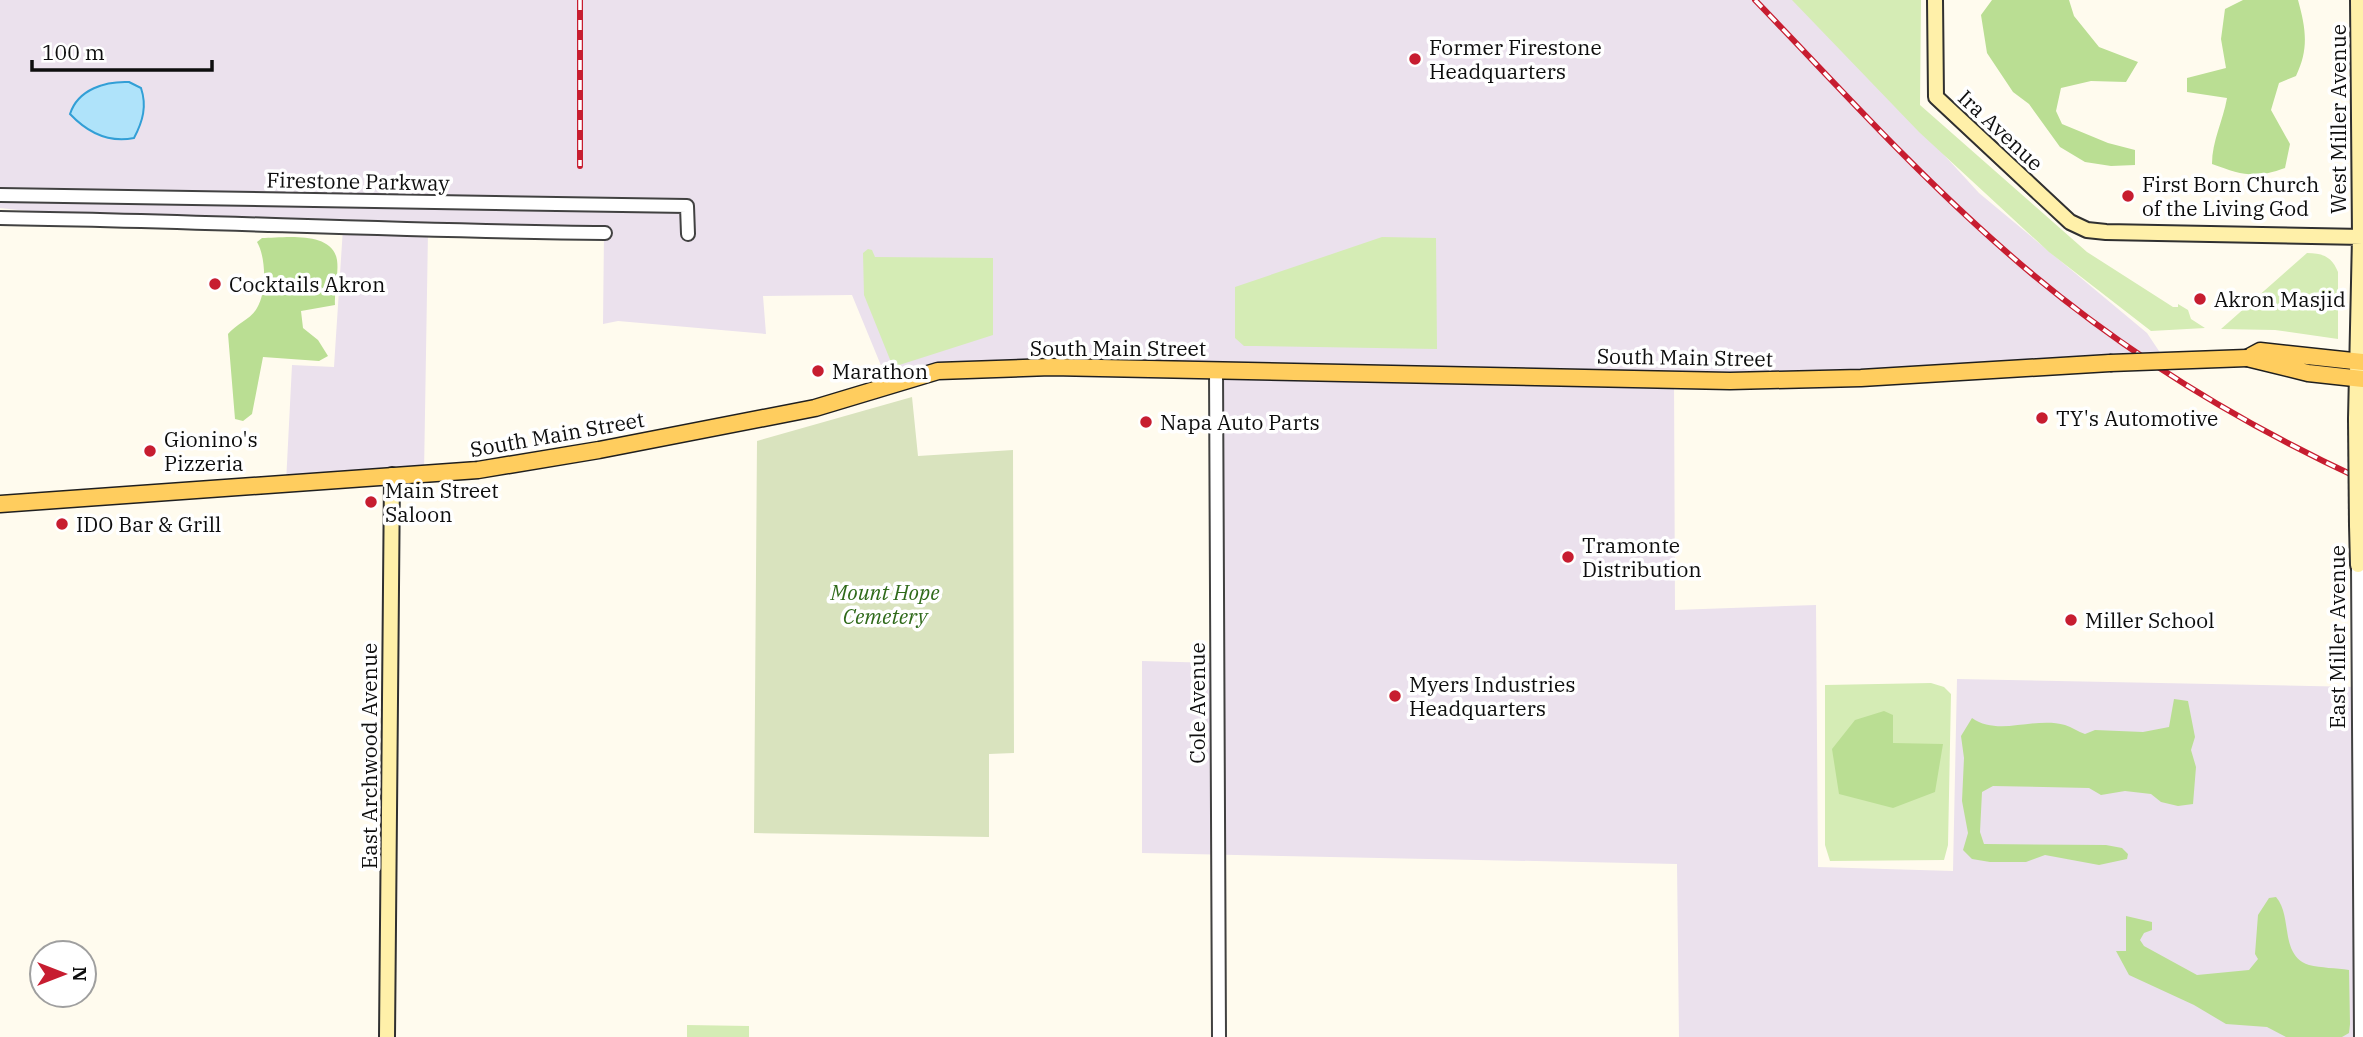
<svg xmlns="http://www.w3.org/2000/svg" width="2363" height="1037" viewBox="0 0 2363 1037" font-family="'IBM Plex Serif',serif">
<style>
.industrial{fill:#ebe1ed}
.green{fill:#d5ecb5}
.forest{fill:#bade93}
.cemetery{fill:#d9e3be}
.water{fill:#afe3fa;stroke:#329fd6;stroke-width:2}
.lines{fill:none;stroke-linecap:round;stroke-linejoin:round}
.tertiary-casing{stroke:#414141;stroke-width:16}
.secondary-casing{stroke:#303030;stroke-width:18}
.primary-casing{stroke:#1f1f1f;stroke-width:19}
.tertiary{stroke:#fff;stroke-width:12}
.secondary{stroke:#fff0a9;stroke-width:14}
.primary{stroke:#ffcd5e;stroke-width:16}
.rail-casing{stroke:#c71d30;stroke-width:6}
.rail{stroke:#fff;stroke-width:3.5;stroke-dasharray:10;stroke-linecap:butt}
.secondary-bridge-casing{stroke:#303030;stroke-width:18;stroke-linecap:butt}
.primary-bridge-casing{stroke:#1f1f1f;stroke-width:19;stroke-linecap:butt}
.secondary-bridge{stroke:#fff0a9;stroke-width:14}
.primary-bridge{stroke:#ffcd5e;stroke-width:16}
.poi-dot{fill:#c71d30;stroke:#fff;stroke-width:2.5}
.labels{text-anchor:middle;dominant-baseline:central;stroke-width:7;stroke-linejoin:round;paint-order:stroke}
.poi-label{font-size:21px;fill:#0e0e0e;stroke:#fff;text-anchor:start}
.street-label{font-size:21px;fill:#0e0e0e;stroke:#fff}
.park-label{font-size:21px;font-style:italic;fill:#2f6a1a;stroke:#fff}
</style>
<rect width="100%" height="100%" fill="#fffbee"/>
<path class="industrial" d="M0,0H1802L1979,193L2147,333L2167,363L1674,379L1675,610L1816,605L1818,867L1953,871L1957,679L2358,687L2363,1037H1679L1677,864L1142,853V661L1216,663V370L938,371L889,385L852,295L763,296L766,334L618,321L603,324L604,233L428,232L424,474L286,483L292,365L334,367L343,228L111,220L0,208Z"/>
<path class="green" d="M1792,0H1921L1920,105L2087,252L2173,307H2178V304L2188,310L2191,319L2205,328L2151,331L2049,252L1919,132Z
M1382,237L1436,238L1437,349L1255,346H1244L1235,338V287Z
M868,249L872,250L875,257L993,258V335L893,367L864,295L863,253Z
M2307,253C2323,253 2332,257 2338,272V339L2275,330L2221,329Z
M1931,683L1944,687L1951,694L1948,845L1944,860L1830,861L1825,845V685Z
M687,1025L749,1026V1037H687Z"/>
<path class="forest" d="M1992,0H2069L2074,16L2099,47L2138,62L2126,82L2091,81L2061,88L2056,111L2062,124L2108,143L2135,150V165L2111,166L2085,162L2060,147L2029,104L2013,92L1987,53L1981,15Z
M2243,0H2298C2306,29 2309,49 2296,76L2279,83L2271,110L2290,144L2285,168C2255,179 2242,175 2212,164C2212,141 2223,121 2227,98L2187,92V78L2226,68L2221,39L2225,9Z
M262,238C283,238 332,230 337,260C339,274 334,291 335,305L301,311L303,328L318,340L328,356L319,361L263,357L252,414L243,421L235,419L228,334C236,324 251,319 257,308C267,292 266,257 257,242Z
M2174,699L2188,701L2195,737L2191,750L2196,767L2193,804L2178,806L2161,802L2151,794L2125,791L2101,795L2089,788L1993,786L1982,792L1980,832L1984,844L2106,845L2122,848L2128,854L2127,859L2099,865L2045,855L2026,862H1990L1972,859L1963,850L1968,833L1962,801L1964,758L1961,736L1972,718C1999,737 2034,716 2065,725C2072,727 2078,732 2085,734L2095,730L2143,732L2169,727Z
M1884,711L1893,715V743L1943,744L1935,792L1893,808L1839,794L1832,749L1855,720Z
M2276,897C2293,916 2279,955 2309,965C2321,968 2336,968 2349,970L2350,1024L2349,1033L2342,1037H2286L2267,1027L2226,1024L2194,1005L2129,975L2116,951H2126V916L2152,922V930L2144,933L2140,940L2144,946L2197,975L2249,970L2258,959L2255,954L2258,915L2269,898Z"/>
<path class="cemetery" d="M912,397L918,456L1013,450L1014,753L989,754V837L754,833L757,441Z"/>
<path class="water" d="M129,82L141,88C147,106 143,121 134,138C109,143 87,132 70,114C78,89 106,81 129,82Z"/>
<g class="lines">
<defs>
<path id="tertiary" d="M0,195L687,206L688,234
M0,218C202,221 403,231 605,233
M1216,369L1219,1037
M2358,565L2361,1037"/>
<path id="secondary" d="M1935,0L1936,97L2070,222L2087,230L2106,232L2363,237
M2356,419L2360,237L2358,0
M2357,525L2358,565
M387,1037L392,475"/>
<path id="primary" d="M2247,358L2260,351L2363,362
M2247,358L2308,373L2363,379
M0,504L478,470L599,450L815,408L938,371L1051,367L1730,381L1861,378L2110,363"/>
</defs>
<use href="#tertiary" class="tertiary-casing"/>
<use href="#secondary" class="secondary-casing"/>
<use href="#primary" class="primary-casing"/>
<use href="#tertiary" class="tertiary"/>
<use href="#secondary" class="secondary"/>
<use href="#primary" class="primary"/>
<defs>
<path id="rail" d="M580,0V166
M1755,0C1836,84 1914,171 2002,248C2109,343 2233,420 2363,480"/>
</defs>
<use href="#rail" class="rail-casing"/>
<use href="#rail" class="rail"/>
<defs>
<path id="secondary-bridge" d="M2356,419L2357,525"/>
<path id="primary-bridge" d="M2110,363L2247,358"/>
</defs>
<use href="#secondary-bridge" class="secondary-bridge-casing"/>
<use href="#primary-bridge" class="primary-bridge-casing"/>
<use href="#secondary-bridge" class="secondary-bridge"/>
<use href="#primary-bridge" class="primary-bridge"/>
</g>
<g class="poi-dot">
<circle cx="1415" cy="59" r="7"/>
<circle cx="2128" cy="196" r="7"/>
<circle cx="215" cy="284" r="7"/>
<circle cx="2200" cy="299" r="7"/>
<circle cx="818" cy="371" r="7"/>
<circle cx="2042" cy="418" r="7"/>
<circle cx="1146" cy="422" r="7"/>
<circle cx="150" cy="451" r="7"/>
<circle cx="371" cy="502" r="7"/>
<circle cx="62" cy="524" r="7"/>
<circle cx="1568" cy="557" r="7"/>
<circle cx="2071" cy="620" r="7"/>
<circle cx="1395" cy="696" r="7"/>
</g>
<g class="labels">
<g class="poi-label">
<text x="1429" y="47">Former Firestone<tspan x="1429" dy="24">Headquarters</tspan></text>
<text x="2142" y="184">First Born Church<tspan x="2142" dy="24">of the Living God</tspan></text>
<text x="229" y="284">Cocktails Akron</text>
<text x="2214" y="299">Akron Masjid</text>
<text x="832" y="371">Marathon</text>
<text x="2056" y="418">TY's Automotive</text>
<text x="1160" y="422">Napa Auto Parts</text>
<text x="164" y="439">Gionino's<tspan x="164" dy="24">Pizzeria</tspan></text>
<text x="385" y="490">Main Street<tspan x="385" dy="24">Saloon</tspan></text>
<text x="76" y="524">IDO Bar &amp; Grill</text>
<text x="1582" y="545">Tramonte<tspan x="1582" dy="24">Distribution</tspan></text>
<text x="2085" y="620">Miller School</text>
<text x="1409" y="684">Myers Industries<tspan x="1409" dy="24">Headquarters</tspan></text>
</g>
<g class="street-label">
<text transform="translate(2338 119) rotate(-90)">West Miller Avenue</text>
<text transform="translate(2001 130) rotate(43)">Ira Avenue</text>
<text transform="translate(358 181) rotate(1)">Firestone Parkway</text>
<text x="1118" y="348">South Main Street</text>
<text transform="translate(1685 357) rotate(1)">South Main Street</text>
<text transform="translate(557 434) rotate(-10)">South Main Street</text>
<text transform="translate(2337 637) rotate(-90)">East Miller Avenue</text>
<text transform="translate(1197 703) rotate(-90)">Cole Avenue</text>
<text transform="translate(369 756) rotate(-90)">East Archwood Avenue</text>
</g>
<g class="park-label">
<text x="885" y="592">Mount Hope<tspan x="885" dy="24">Cemetery</tspan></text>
</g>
</g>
<g transform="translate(63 974) rotate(90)"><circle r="33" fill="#ffffff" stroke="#9f9f9f" stroke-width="2"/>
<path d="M0-5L12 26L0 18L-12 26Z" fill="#c71d30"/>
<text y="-10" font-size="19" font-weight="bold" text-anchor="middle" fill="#0e0e0e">N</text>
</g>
<path d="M32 60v10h180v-10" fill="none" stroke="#0e0e0e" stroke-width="3.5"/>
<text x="42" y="60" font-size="21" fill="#0e0e0e" stroke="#ffffff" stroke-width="5" paint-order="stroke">100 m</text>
</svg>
